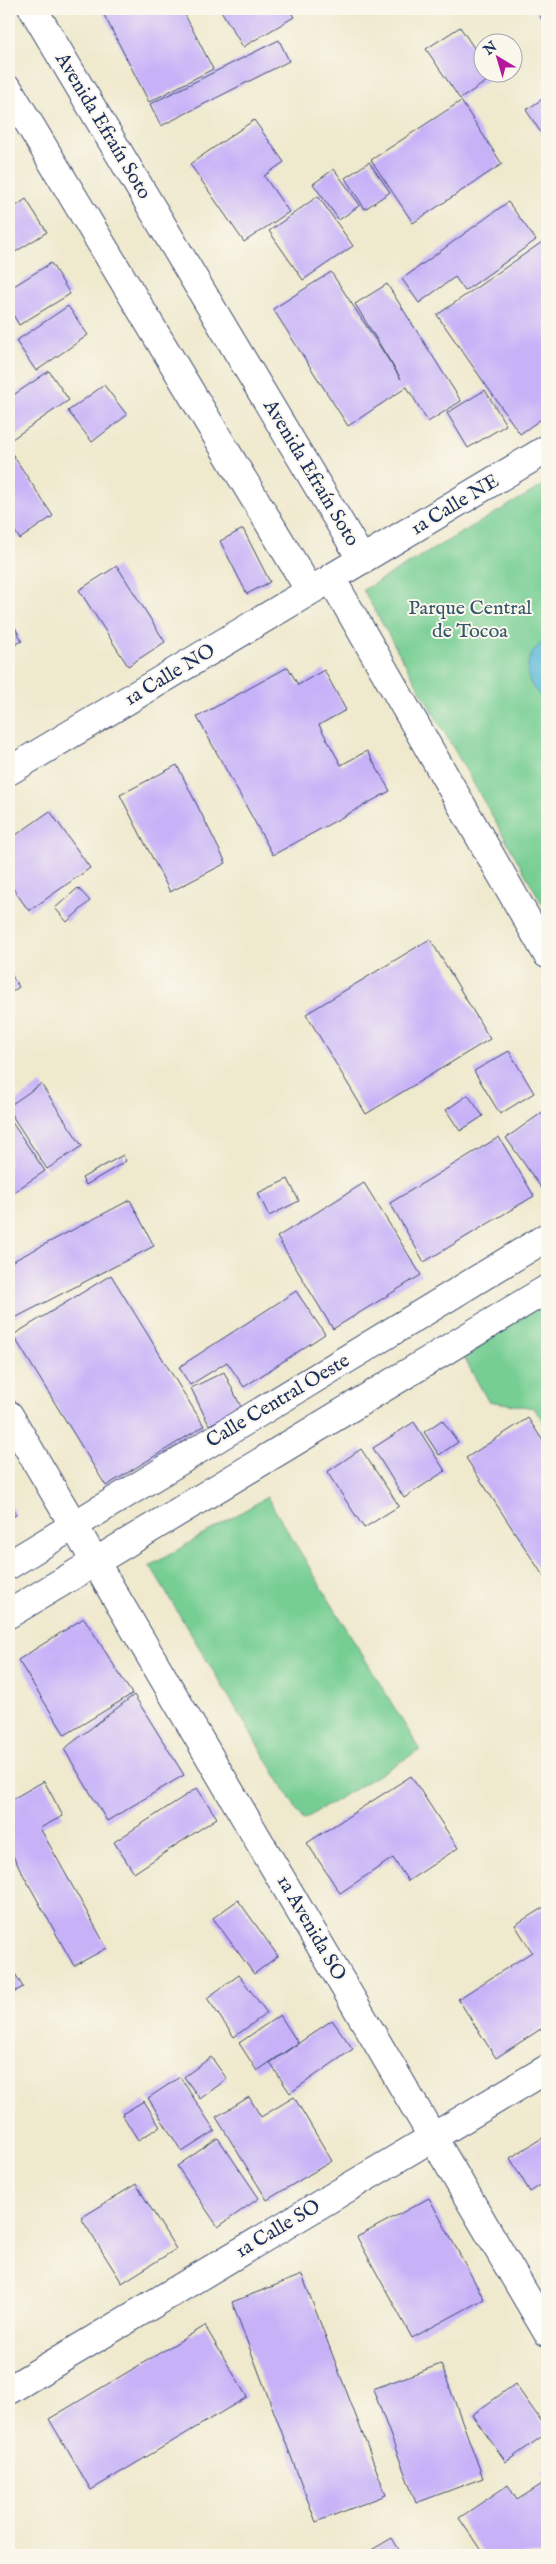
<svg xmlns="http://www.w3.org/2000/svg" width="556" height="2564" viewBox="0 0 556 2564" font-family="'IM FELL English',serif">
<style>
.green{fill:#76ce93;stroke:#487e78}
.water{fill:#58b7d7;stroke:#3a739a}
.building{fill:#c7b2f8}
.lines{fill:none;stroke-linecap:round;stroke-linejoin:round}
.street-casing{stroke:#3b4b6f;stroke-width:30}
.street{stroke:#fff;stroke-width:28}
.labels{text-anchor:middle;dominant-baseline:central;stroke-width:4;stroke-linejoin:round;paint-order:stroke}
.street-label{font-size:20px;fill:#1b2f5e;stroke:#fbf7ec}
.park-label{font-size:20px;fill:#32576b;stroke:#fbf7ec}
</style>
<rect width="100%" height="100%" fill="#fbf7ec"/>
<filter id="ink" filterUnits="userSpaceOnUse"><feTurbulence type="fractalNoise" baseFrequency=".02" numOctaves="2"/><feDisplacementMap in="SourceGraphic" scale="10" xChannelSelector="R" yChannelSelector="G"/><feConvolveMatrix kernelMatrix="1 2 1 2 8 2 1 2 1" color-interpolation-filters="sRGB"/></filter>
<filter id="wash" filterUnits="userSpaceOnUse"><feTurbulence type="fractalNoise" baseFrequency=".0096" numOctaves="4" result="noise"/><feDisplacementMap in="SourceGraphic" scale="20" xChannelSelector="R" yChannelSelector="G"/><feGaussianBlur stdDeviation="1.12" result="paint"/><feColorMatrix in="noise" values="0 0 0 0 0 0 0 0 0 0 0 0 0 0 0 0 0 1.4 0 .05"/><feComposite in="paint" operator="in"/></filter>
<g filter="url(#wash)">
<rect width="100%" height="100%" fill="#efe9ce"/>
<path class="green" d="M547,483V912L363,590Z
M547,1302V1428L534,1408L488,1401L462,1354Z
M267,1497L420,1750L303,1820L150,1566Z"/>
<path class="water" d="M547,639V701C522,684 520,657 547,639Z"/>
<g id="blocks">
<path class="building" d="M101,9H182L213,69L149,102Z
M220,9H289L294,17L243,47Z
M536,9H547V29Z
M460,27L484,63V72H490L493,77L460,99L426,49Z
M279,40L289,61L161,126L150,104Z
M547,96V142L526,110Z
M461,101L502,164L413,223L371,160Z
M254,120L284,162L264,176L289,212L244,242L190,164Z
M369,162L390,192L365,209L345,178Z
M334,169L360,205L339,220L313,184Z
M9,185L16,197L9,201Z
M318,196L353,246L303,280L269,231Z
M26,199L47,232L9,256V211Z
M508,202L536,240L465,291L455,277L419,303L402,279Z
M545,240L547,243V415L520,434L437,315Z
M51,263L70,294L19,325L9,308V289Z
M331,272L401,379L355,304L387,284L461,401L428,422L407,387L348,426L273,309Z
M68,306L88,335L36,371L16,341Z
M49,371L69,400L9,441V398Z
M104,385L127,415L92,442L68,411Z
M485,390L506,425L468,448L447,413Z
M9,449L53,516L20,539L9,523Z
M243,529L270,582L247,594L220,541Z
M117,566L165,642L128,666L79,590Z
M9,616L22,641L9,648Z
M288,667L298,685L324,670L346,710L319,725L341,765L367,751L390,791L273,855L197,717Z
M177,765L226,863L170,892L120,795Z
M50,811L90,868L29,911L9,883V840Z
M78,888L90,901L67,922L55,908Z
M430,939L490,1039L366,1114L306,1014Z
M9,971L19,987L9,994Z
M509,1051L534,1093L500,1114L474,1071Z
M41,1084L82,1146L47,1169L9,1111V1106Z
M468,1095L483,1116L460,1131L446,1110Z
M547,1109V1196L506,1138Z
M9,1118L45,1171L9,1195Z
M499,1137L534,1196L424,1262L390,1203Z
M123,1155L126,1161L86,1185L82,1178Z
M288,1179L299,1201L269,1216L258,1193Z
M364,1183L421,1275L333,1329L277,1237Z
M130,1200L154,1246L9,1321V1263Z
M111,1275L204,1426L106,1486L13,1335Z
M296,1291L325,1334L244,1387L227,1362L190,1385L179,1367Z
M224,1372L242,1409L209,1425L191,1388Z
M528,1418L547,1447L546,1580L466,1458Z
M442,1420L458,1442L439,1455L424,1432Z
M414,1422L445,1471L404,1498L373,1448Z
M361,1449L399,1506L364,1528L327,1472Z
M9,1502L16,1515L9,1519Z
M84,1618L132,1694L65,1735L18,1660Z
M134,1695L184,1775L107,1821L64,1749Z
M411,1776L458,1848L408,1881L393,1858L340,1893L307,1843Z
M44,1781L63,1816L40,1828L107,1948L74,1966L9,1849V1801Z
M197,1788L217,1818L134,1873L114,1842Z
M238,1900L278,1956L254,1974L213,1918Z
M547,1905V2025L496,2058L458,1999L532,1952L515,1925Z
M9,1964L23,1987L9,1995Z
M239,1975L267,2013L234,2037L207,1998Z
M280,2015L298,2043L257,2071L239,2043Z
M332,2020L353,2049L290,2093L270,2063Z
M211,2057L227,2079L200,2099L184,2077Z
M180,2077L215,2131L182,2152L148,2098Z
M249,2097L261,2117L294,2097L332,2161L267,2200L216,2117Z
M144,2101L160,2127L138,2140L122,2114Z
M547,2135V2181L530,2192L510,2158Z
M218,2138L259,2198L218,2227L177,2166Z
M136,2184L176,2249L122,2283L81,2218Z
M429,2198L484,2299L412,2338L357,2237Z
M302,2275L386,2495L316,2522L232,2302Z
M205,2326L247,2397L91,2490L49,2419Z
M441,2364L483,2478L416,2503L373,2389Z
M515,2384L547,2429V2433L506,2462L472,2415Z
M547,2468V2555H484L459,2518L508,2485L517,2500L547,2481L541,2472Z
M392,2538L402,2555H363Z"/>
</g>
</g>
<g filter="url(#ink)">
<use href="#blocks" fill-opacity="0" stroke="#3b4b6f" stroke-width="1"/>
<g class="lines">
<defs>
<path id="street" d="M33,9L362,560
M9,90L310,591
M547,449L331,578L547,954
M9,771L325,582
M9,1415L547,2332
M9,1565L547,1237
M9,1614L547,1289
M9,2390L547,2069"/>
</defs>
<use href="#street" class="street-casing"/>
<use href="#street" class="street"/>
</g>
</g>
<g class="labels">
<g class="street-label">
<text transform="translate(103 126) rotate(59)">Avenida Efraín Soto</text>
<text transform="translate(311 473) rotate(59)">Avenida Efraín Soto</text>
<text transform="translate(455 505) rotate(-31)">1a Calle NE</text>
<text transform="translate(170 675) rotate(-31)">1a Calle NO</text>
<text transform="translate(278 1401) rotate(-31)">Calle Central Oeste</text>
<text transform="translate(311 1928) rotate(60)">1a Avenida SO</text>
<text transform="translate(278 2229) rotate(-31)">1a Calle SO</text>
</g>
<g class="park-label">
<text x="470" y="608">Parque Central<tspan x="470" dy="23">de Tocoa</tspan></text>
</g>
</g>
<rect width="556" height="2564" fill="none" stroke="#fbf7ec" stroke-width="30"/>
<g transform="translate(498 58) rotate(322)"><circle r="24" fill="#fbf7ec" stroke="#a1a7b3"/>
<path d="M0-4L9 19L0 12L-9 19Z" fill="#b5179e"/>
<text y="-8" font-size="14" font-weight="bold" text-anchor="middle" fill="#1b2f5e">N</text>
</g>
</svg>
